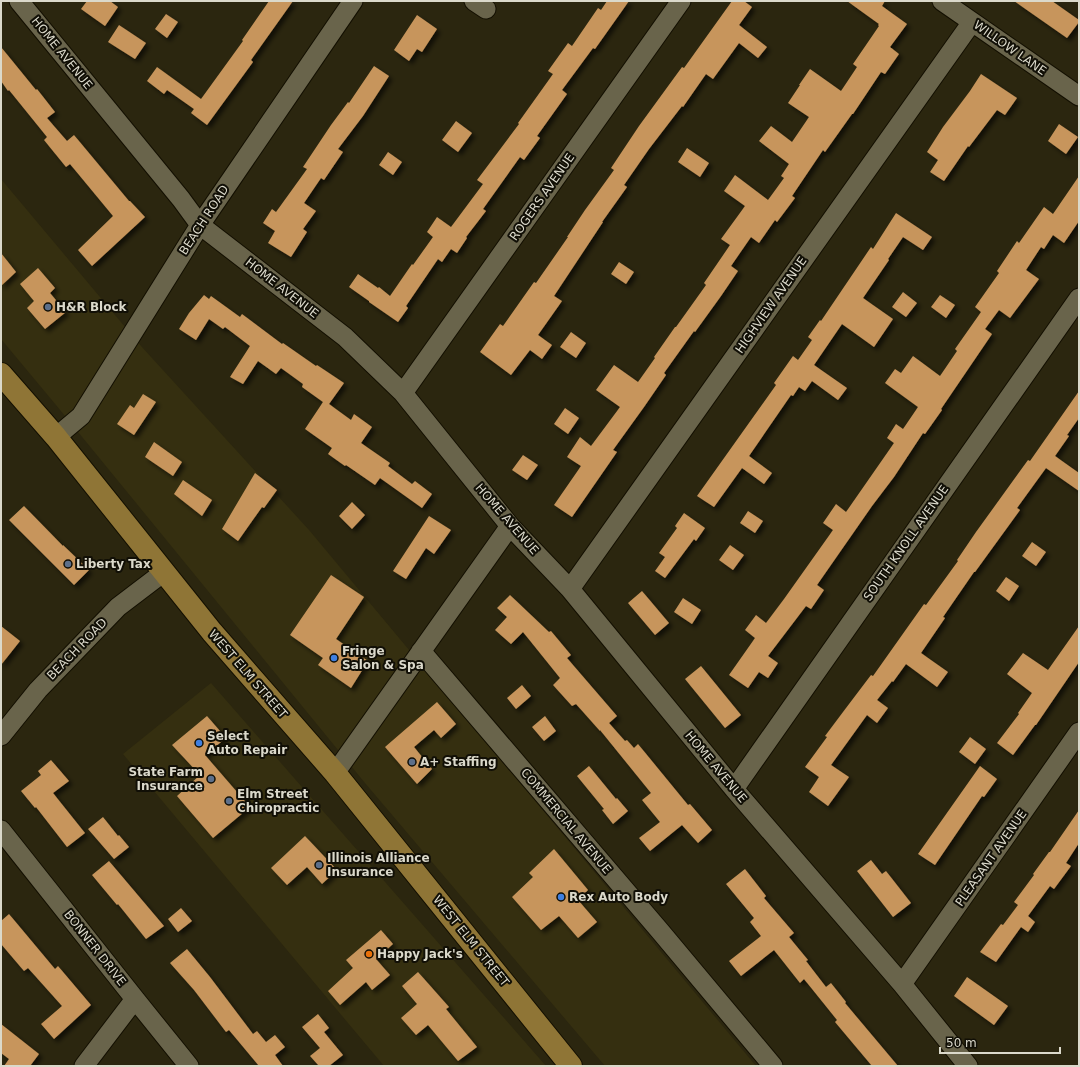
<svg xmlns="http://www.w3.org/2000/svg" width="1080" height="1067" viewBox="0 0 1080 1067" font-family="'DejaVu Sans',sans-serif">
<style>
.built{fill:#352f10}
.building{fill:#c7955c;filter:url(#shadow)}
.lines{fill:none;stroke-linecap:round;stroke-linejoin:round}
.minor-casing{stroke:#130f00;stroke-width:21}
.primary-casing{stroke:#130f00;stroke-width:24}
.minor{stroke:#69644b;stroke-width:19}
.primary{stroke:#8f7536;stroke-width:22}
.service-dot{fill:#5c6f8a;stroke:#110f06;stroke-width:1.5}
.shop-dot{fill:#3f7fe0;stroke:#110f06;stroke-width:1.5}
.food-dot{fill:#e8710a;stroke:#110f06;stroke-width:1.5}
.labels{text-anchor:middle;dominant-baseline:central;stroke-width:4;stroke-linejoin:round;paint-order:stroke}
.street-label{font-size:12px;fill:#dbd9cb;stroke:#110f06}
.poi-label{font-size:12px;font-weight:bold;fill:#dbd9cb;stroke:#110f06;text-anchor:start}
</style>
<defs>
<filter id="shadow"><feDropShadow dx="3.5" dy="3.5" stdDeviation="2" flood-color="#0009"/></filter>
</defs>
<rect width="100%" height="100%" fill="#2b260f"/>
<path class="built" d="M1,179L141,346L309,530L756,1066H605L365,783L56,405L1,339Z
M211,683L546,1066H384L123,754Z"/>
<path class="building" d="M87,1H110L118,7L105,26L81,9Z
M269,1H293L251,60L253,62L207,125L191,113L194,109L167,90L164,94L147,81L157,67L201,99L243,41L242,40Z
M607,1H629L595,49L593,48L562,90L567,94L537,136L540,138L524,160L520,157L483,209L486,211L466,237L467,238L457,253L451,249L442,262L438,259L406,306L408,308L398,322L369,302V301L349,287L358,274L378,288L379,287L390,296L412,264L413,265L433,237L427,232L437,217L451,227L483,184L477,180L519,124L518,123L553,74L548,71L568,43L572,46L598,8L601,10Z
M732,1H744L752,7L739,25L767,47L758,58L739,43L713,79L706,74L683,107L682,106L649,149L624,185L627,187L602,222H603L554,296L562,301L538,335L552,345L542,359L530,350L511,375L480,352L500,324L503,326L534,282L536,283L568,237H567L585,210L614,170L611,168L639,126L682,67L684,68Z
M847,1H885L882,6L907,24L890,47L899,54L885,74L881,72L853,114H852L825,152L823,150L792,196L795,198L777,222L775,220L759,243L751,237L731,266L738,271L721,296L695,332L694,331L664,373L666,375L644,407L613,450L617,452L572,517L554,505L581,466L567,457L580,437L591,446L620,407L596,390L614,365L638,382L655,358L654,357L675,327H676L706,285L704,283L730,245L721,239L745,206L724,191L735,175L768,200L784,178L781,176L789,164L759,141L771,126L792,142L809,117L788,103L800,85H799L810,69L841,91L857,67L853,64L879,26L878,25L879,24Z
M1014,1H1052L1079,20V22L1067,38Z
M166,14L178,22L167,38L155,29Z
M417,15L437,29L422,52L417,49L409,61L394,50Z
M119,25L146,43L135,59L108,42Z
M1,47L36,90L37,89L55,112L47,118L67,141L74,135L129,201H130L145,217L92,266L78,250L113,216L70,164L66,167L44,140L47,137L9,90L8,91L1,81Z
M374,66L389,76L363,116L338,149L343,152L324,180L321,178L304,203L316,211L303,229L307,232L291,257L268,243L275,231L263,223L272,209L276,212L307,169L303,167L331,125L348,102L349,103Z
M981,74L1017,98L1005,115L997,110L969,147L968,146L944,181L930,172L938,160L927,152L943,127L970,91Z
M456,121L472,133L458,152L442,140Z
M1059,124L1078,137L1066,154L1048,141Z
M687,148L709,163L700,177L678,162Z
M388,152L402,162L393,175L379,165Z
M1079,176V221L1064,243L1053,235L1044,249L1041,247L1026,270L1039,279L1010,318L999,310L985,329L992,334L941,409L942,410L925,434L923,433L894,477L872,506L817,585L824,590L811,609L806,606L768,656L778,663L768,678L759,672L748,688L729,675L755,638L745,630L756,615L766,623L784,599L833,530L823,523L836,504L846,512L894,443L887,438L896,424L903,429L918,407L885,383L895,369L901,373L913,356L940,376L957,351L955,349L981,312L975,307L999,273L997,271L1017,241L1019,243L1044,207L1053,214Z
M896,213L932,237L923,250L903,237L888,259L889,260L863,298L893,319L874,347L842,324L814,365L847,388L838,400L812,381L805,391L799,387L793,396L791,395L749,456L772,473L764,484L742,468L714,507L697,496L776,385L774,383L793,356L798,360L812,340L808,337L820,320L821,321L871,247L873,249Z
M1,253L16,272L1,286Z
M619,262L634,272L626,284L611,274Z
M38,268L55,288L50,293L66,312L45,329L27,308L34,301L20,284Z
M903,292L917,303L906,317L892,307Z
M204,295L209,299L211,296L240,317L242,314L282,344L283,343L316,366L317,365L344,383L329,404L351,420L354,414L372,427L361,443L390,463L388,466L412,484L415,481L432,494L422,508L380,478L375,485L346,465L345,466L328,454L332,448L305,429L323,402L302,387L303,384L281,368L276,374L258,361L243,384L230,377L250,346L225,327L223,329L209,319L196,340L179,329L189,313Z
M940,295L955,305L946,318L931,307Z
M571,332L586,343L576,358L560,347Z
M1079,391V418L1067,435L1069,436L1055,456L1079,473V491L1046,468L1017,508L1020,510L975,572H974L943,617L945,618L921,653L948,672L937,687L906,664L893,682L892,681L877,700L888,708L877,723L867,715L831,765L849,777L828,806L809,792L819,777L805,767L827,737L825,736L846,708L871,675L873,676L924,604L926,605L958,561L957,560L976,532L1028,460L1030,461Z
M143,394L156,402L134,435L117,424L130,405L134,408Z
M565,408L579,418L568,434L554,424Z
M154,442L182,462L173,476L145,457Z
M523,455L538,465L527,480L512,470Z
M255,473L277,490L264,508L262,507L238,541L222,529Z
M183,480L212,500L202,516L174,494Z
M352,502L365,515L352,529L339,516Z
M24,506L63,546V545L89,570L74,585L9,520Z
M748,511L763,521L755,533L740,523Z
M684,513L705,528L696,541L694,539L665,578L655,571L665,557L659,553L677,528L675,526Z
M429,516L451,530L434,554L426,548L406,579L393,571Z
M1032,542L1046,552L1036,566L1022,556Z
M730,545L744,555L733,570L719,560Z
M331,575L364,597L336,639L368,661L351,688L318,665L323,658L290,635Z
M1006,577L1019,586L1009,601L996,591Z
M642,591L669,623L655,635L628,603Z
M510,595L549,632L551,631L571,655L567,658L617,716L609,723L625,741L627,740L634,748L638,744L688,805L690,804L712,830L698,843L682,825L650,851L639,838L660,822L642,800L651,793L600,730V731L576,704L572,706L553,685L560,678L523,632L511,644L495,630L507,617L497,608Z
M683,598L701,610L692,624L674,612Z
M1,626L20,641L1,665Z
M1079,626V662L1036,725H1035L1013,755L997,743L1019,714L1018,713L1032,693L1007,674L1023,653L1048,670Z
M701,666L741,715L725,728L685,679Z
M522,685L531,696L516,709L507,698Z
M437,702L456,724L441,738L434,730L414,747L432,769L417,784L385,747Z
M207,716L226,738L205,755L250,807L213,838L177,796L200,775L172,745Z
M545,716L556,731L544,741L532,727Z
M970,737L986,749L975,764L959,752Z
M51,760L69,781L53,793L85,833L67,847L36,807L35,808L21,791L41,775L38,771Z
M589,766L616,799L617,798L628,811L613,824L602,810L604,809L577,776Z
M980,766L997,779L984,797L982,796L935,865L918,854Z
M1079,810V843L1066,863L1071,866L1054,889L1050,886L1028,916L1035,922L1028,932L1021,927L996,962L980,952L1001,924L1003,925L1018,905L1014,902L1034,875L1033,874L1049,852H1050Z
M103,817L118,836L119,835L129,847L114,859L88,829Z
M305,836L337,870L322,884L307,867L287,885L271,868Z
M554,849L588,890L578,900L597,922L578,938L559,916L541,930L512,897L533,877L529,873Z
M871,860L882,874L886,871L911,903L893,917L857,871Z
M109,861L164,926L146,939L118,904L117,905L92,875Z
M745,869L766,896L764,898L794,933L789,937L808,960L806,961L826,987L831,983L846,1002L845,1003L898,1066H872L835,1022L837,1020L804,979L800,983L774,950L741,976L729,961L761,936L750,922L754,918L726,884Z
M181,908L192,921L178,932L168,919Z
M9,914L55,969L58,966L91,1005L54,1039L41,1024L62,1006L28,968L24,971L1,944V921Z
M381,930L393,944L376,959L390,975L372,990L366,982L340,1005L328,991L353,968L346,960Z
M187,949L210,977L253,1034L257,1031L266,1042L275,1035L285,1047L275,1055L283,1066H259L229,1030L226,1032L194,990L170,963Z
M418,972L449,1007L446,1009L477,1047L458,1061L428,1025L416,1035L401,1018L417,1004L402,986Z
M967,977L1008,1006L994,1025L954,996Z
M318,1014L329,1028L324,1032L343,1055L329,1066H319L310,1056L320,1048L302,1027Z
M1,1024L39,1054L30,1066H4L9,1059L1,1053Z"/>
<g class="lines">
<defs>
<path id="minor" d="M19,1L181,199L200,225L345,337L403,393L510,526L570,589L734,789L902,984L968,1066
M474,1L486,9
M942,1L1079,96
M403,393L681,1
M56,437L81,416L200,225L353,1
M570,589L972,22
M421,651L660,931L773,1066
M1,736L38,690L118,607L164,572
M335,773L510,526
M734,789L1079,298
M1,830L135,999L189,1066
M902,984L1079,732
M84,1066L135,999"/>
<path id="primary" d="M1,374L56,437L212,632L335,773L571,1066"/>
</defs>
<use href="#minor" class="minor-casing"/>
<use href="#primary" class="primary-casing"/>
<use href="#minor" class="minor"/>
<use href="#primary" class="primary"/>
</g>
<g class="service-dot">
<circle cx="48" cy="307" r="4"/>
<circle cx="68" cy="564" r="4"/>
<circle cx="412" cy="762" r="4"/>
<circle cx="211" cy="779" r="4"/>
<circle cx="229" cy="801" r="4"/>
<circle cx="319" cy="865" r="4"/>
</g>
<g class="shop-dot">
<circle cx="334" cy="658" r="4"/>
<circle cx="199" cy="743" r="4"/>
<circle cx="561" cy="897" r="4"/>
</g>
<circle class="food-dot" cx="369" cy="954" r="4"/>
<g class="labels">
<g class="street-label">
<text transform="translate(1010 48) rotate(35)">WILLOW LANE</text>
<text transform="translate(62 53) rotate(51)">HOME AVENUE</text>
<text transform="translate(542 197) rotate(-55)">ROGERS AVENUE</text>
<text transform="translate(204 220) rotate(-57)">BEACH ROAD</text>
<text transform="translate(282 288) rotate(38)">HOME AVENUE</text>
<text transform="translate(771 305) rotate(-55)">HIGHVIEW AVENUE</text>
<text transform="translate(507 519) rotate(49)">HOME AVENUE</text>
<text transform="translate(906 543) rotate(-55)">SOUTH KNOLL AVENUE</text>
<text transform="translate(77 649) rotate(-46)">BEACH ROAD</text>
<text transform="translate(248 674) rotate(49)">WEST ELM STREET</text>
<text transform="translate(716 767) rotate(50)">HOME AVENUE</text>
<text transform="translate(566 821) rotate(50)">COMMERCIAL AVENUE</text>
<text transform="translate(991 858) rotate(-55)">PLEASANT AVENUE</text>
<text transform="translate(471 941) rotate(51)">WEST ELM STREET</text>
<text transform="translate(95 948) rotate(52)">BONNER DRIVE</text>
</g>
<g class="poi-label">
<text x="56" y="307">H&amp;R Block</text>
<text x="76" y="564">Liberty Tax</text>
<text x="342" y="651">Fringe<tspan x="342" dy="14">Salon &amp; Spa</tspan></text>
<text x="207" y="736">Select<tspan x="207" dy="14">Auto Repair</tspan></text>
<text x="420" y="762">A+ Staffing</text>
<text x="203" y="772" text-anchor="end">State Farm<tspan x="203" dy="14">Insurance</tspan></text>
<text x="237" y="794">Elm Street<tspan x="237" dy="14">Chiropractic</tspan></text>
<text x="327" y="858">Illinois Alliance<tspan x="327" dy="14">Insurance</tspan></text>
<text x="569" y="897">Rex Auto Body</text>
<text x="377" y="954">Happy Jack's</text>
</g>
</g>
<rect width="1080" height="1067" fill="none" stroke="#dbd9cb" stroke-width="4"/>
<path d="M940 1047v6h120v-6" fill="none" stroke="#dbd9cb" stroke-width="2"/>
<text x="946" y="1047" font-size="12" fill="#dbd9cb" stroke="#110f06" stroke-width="3" paint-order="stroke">50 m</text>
</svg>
